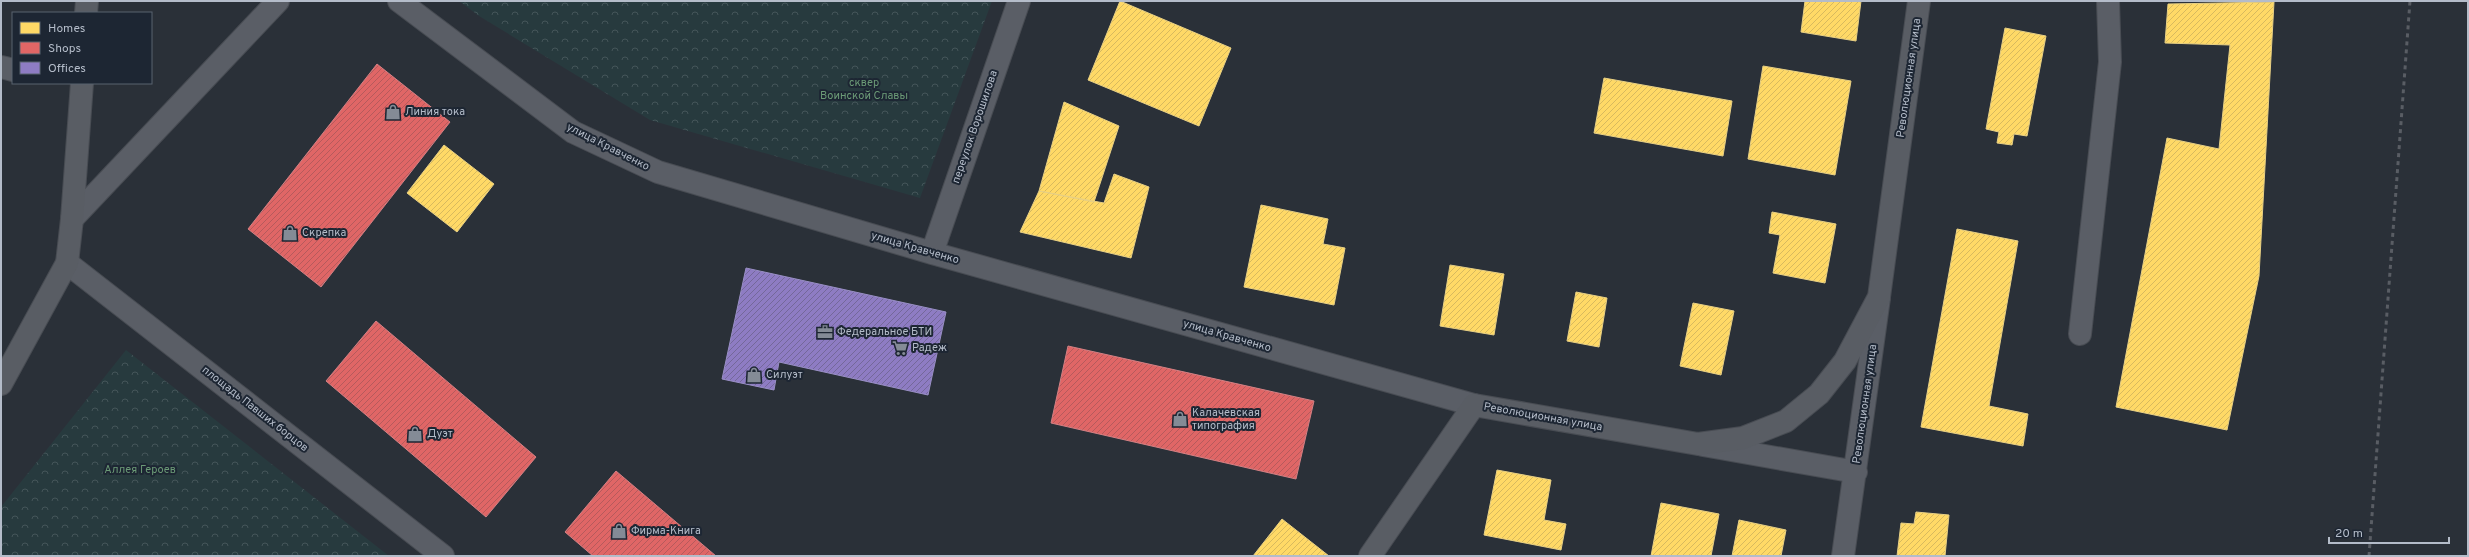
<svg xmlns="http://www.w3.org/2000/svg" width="2469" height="557" viewBox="0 0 2469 557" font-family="Overpass,sans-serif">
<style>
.park{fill:url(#park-crowns)}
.homes{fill:url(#homes-hatch);stroke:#e8d084}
.shops{fill:url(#shops-hatch);stroke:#d38084}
.offices{fill:url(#offices-hatch);stroke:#998fc5}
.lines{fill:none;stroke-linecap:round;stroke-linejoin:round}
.lane-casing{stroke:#484c53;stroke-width:24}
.street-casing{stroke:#484c53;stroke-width:24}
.secondary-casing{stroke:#484c53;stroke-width:24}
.lane{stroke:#5a5e66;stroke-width:22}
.street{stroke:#5a5e66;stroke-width:22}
.secondary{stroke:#595d64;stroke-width:22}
.rail{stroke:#595d64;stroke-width:3;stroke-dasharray:4 4;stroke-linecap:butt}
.labels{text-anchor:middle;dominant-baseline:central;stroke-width:4;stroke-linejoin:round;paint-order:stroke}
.street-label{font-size:11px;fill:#b4bcc9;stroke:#1d2633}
.park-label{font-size:11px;fill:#6b9a76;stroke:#1d2633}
.poi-label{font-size:11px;fill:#b4bcc9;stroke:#1d2633;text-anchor:start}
</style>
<defs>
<pattern id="park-crowns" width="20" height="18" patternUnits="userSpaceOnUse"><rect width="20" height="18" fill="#273a3e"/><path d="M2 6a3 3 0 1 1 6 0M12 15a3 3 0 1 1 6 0" fill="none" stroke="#445559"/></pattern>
<pattern id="homes-hatch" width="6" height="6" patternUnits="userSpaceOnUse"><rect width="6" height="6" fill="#ffd966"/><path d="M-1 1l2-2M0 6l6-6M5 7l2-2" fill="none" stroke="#d7b95e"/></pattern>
<pattern id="shops-hatch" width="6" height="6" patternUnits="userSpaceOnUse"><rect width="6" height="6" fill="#e06666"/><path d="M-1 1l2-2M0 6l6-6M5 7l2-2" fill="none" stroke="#b65a5c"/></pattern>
<pattern id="offices-hatch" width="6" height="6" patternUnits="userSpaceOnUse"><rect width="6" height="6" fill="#8e7cc3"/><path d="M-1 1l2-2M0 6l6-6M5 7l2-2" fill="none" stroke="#74689a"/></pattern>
</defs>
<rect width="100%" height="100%" fill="#2a3038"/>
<path class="park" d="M459,1H992L920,198L650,120L479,16Z
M126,350L389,556H1V507Z"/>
<path class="homes" d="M1120,1L1231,48L1199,126L1088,80Z
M1805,1H1861L1856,41L1801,32Z
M2274,2L2259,276L2227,430L2116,407L2167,138L2219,149L2230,45L2165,43L2168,4Z
M2005,28L2046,36L2027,136L2014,134L2012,145L1997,143L1999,132L1986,129Z
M1763,66L1851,81L1835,175L1748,159Z
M1604,78L1732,101L1723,156L1594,133Z
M1064,102L1119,126L1094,202L1039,191Z
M444,145L494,184L457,232L407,193Z
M1114,174L1149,187L1131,258L1020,232L1039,191L1104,203Z
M1261,205L1328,219L1323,244L1345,248L1334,305L1244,287Z
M1772,212L1836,224L1825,283L1773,273L1780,235L1769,233Z
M1957,229L2018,241L1989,406L2028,414L2023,446L1921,427Z
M1450,265L1504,274L1494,335L1440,326Z
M1576,292L1607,298L1599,347L1567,341Z
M1693,303L1734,311L1721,375L1680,366Z
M1497,470L1551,480L1544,520L1566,524L1561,550L1484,535Z
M1661,503L1719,514L1711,556H1651Z
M1916,512L1949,515L1945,556H1897L1901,523L1914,524Z
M1282,519L1329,556H1253Z
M1739,520L1786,530L1781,556H1732Z"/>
<path class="shops" d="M377,64L450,122L321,287L248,229Z
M376,321L536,457L486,517L326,381Z
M1068,346L1314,401L1296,479L1051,423Z
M616,471L716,556H593L565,532Z"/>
<path class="offices" d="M746,268L946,312L928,395L779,362L774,390L722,379Z"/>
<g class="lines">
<defs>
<path id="lane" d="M72,219L278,1
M2080,334L2110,62L2108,1"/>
<path id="street" d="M399,1L573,132L658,172L932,253L1474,405
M1,67L13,70
M932,253L1019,1
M67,263L443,556
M1703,445L1856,472
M1843,556L1879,298"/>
<path id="secondary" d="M86,13L87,1
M1,384L67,263L72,219L82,83
M1370,556L1474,405L1698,444L1743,438L1786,421L1819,394L1845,361L1879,297L1919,1"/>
</defs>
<use href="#lane" class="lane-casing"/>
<use href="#street" class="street-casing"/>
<use href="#secondary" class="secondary-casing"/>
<use href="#lane" class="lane"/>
<use href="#street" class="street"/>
<use href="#secondary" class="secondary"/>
<path class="rail" d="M2369,556L2410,1"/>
</g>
<defs>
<symbol id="shop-bare" viewBox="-9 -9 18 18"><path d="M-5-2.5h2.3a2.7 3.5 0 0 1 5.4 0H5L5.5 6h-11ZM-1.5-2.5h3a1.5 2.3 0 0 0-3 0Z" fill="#848b96" stroke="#1d2633" stroke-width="2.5" paint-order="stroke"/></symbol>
<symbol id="office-bare" viewBox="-9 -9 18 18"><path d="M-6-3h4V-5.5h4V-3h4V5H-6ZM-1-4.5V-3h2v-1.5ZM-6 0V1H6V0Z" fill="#848b96" stroke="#1d2633" stroke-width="2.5" paint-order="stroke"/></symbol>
<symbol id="supermarket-bare" viewBox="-9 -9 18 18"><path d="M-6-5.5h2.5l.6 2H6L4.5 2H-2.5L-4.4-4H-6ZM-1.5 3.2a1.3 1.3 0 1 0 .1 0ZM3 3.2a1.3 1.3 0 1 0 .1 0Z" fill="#848b96" stroke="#1d2633" stroke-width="2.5" paint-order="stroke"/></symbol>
</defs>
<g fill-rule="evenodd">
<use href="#shop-bare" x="382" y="101" width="22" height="22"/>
<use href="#shop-bare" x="279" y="222" width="22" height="22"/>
<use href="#office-bare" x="814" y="321" width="22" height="22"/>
<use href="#supermarket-bare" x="889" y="337" width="22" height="22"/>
<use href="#shop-bare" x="743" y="364" width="22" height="22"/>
<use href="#shop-bare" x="1169" y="408" width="22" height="22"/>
<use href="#shop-bare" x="404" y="423" width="22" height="22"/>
<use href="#shop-bare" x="608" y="520" width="22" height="22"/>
</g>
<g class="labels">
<g class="street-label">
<text transform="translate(1909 78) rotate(-82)">Революционная улица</text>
<text transform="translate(975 127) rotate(-71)">переулок Ворошилова</text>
<text transform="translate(608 147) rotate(27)">улица Кравченко</text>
<text transform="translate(915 248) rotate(16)">улица Кравченко</text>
<text transform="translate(1227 336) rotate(16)">улица Кравченко</text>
<text transform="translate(1865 404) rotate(-82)">Революционная улица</text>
<text transform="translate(255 409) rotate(38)">площадь Павших борцов</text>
<text transform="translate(1543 417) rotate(10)">Революционная улица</text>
</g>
<g class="park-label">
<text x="864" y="83">сквер<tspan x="864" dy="13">Воинской Славы</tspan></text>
<text x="140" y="470">Аллея Героев</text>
</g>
<g class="poi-label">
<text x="405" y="112">Линия тока</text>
<text x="302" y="233">Скрепка</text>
<text x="837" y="332">Федеральное БТИ</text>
<text x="912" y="348">Радеж</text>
<text x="766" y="375">Силуэт</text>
<text x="1192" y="413">Калачевская<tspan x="1192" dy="13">типография</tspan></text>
<text x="427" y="434">Дуэт</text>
<text x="631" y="531">Фирма-Книга</text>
</g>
</g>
<rect width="2469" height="557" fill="none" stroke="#b4bcc9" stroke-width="4"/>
<rect x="12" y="12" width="140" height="72" fill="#1d2633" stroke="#59626f"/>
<rect x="20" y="22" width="20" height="12" fill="#ffd966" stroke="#59626f"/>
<text x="48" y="32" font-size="12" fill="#b4bcc9">Homes</text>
<rect x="20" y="42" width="20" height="12" fill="#e06666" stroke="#59626f"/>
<text x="48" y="52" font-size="12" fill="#b4bcc9">Shops</text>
<rect x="20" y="62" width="20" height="12" fill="#8e7cc3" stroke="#59626f"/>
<text x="48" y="72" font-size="12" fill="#b4bcc9">Offices</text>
<path d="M2329 537v6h120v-6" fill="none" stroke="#b4bcc9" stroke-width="2"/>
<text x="2335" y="537" font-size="12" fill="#b4bcc9" stroke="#1d2633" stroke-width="3" paint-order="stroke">20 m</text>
</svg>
